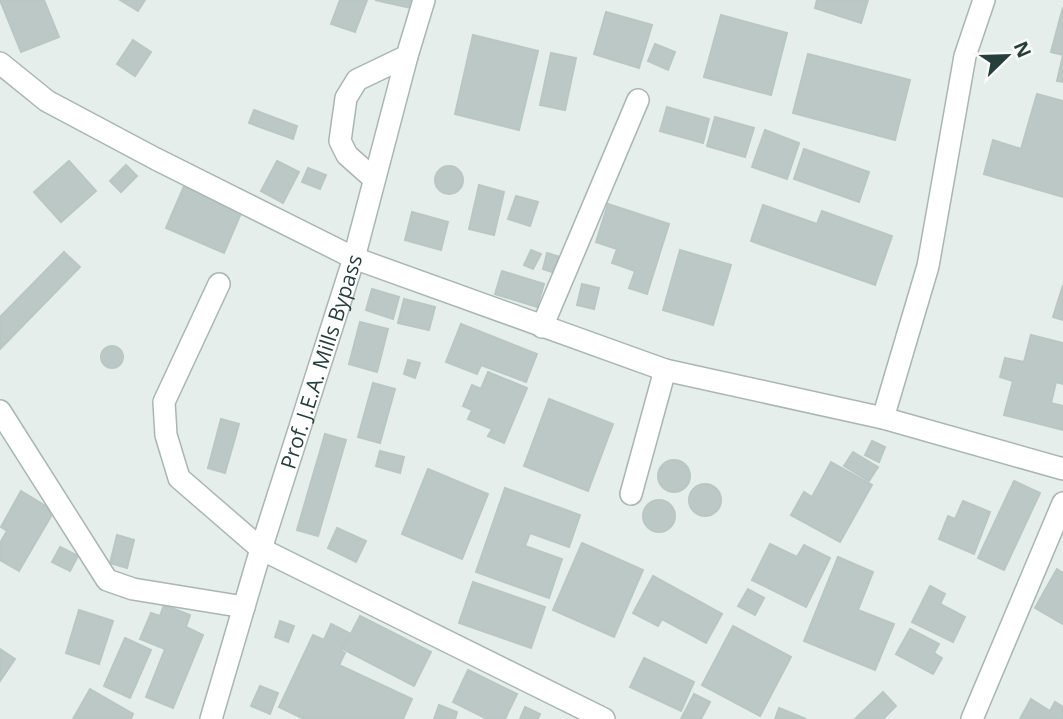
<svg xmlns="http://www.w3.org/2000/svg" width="1063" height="719" viewBox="0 0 1063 719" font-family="'Open Sans',sans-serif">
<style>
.building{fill:#bcc8c5;stroke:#b9c7c3;stroke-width:2}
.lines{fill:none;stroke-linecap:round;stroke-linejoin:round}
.minor-casing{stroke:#a9b6b3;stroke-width:24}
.minor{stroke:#fff;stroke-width:21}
.labels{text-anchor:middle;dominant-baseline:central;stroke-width:5;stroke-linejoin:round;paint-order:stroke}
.street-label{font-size:21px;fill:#263f3b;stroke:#f7faf9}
</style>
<rect width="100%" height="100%" fill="#e6eeeb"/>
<path class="building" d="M0,0H44L59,37L21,52Z
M120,0H145L138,11Z
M340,0H367L355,32L331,24Z
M375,0H412L411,8Z
M817,0H868L861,23L815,8Z
M1063,7V82L1057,81L1063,55L1051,52Z
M606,12L652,25L639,68L594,54Z
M721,15L787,33L771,95L704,77Z
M473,35L538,51L519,130L455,114Z
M133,40L151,52L135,76L117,64Z
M655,44L675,52L668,70L648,61Z
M551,53L576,58L565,110L540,105Z
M808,54L910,80L895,140L793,113Z
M1037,94L1063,101V197L984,174L993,140L1021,149Z
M667,107L709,119L703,143L660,131Z
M254,110L297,126L293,139L249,123Z
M715,117L754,128L745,157L707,146Z
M765,130L799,143L787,179L752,167Z
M804,149L869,172L859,202L794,179Z
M69,161L96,191L61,222L34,192Z
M277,161L299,172L283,203L261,191Z
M126,165L137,176L121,192L110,181Z
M435 180a14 14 0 1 1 28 0a14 14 0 1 1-28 0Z
M308,168L326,175L320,189L302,182Z
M479,185L504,192L494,235L469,229Z
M184,186L242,211L224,253L166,228Z
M516,196L538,202L530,226L508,219Z
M608,204L669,224L647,294L629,288L635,271L612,263L617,249L596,242Z
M763,205L817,224L822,211L892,236L875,285L751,241Z
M412,212L448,222L441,250L405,240Z
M531,250L541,254L533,269L524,265Z
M680,250L731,265L713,325L663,310Z
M64,252L80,267L0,349V317Z
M547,253L560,257L555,273L543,269Z
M502,271L544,284L537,307L495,294Z
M582,284L599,288L594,309L577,305Z
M1063,285V320L1053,317Z
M372,289L399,297L393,319L366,310Z
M404,299L435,307L429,330L398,323Z
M360,322L388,329L377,372L349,364Z
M461,324L537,354L526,382L481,365L477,374L446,362Z
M1031,335L1063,343V384L1056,382L1051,403L1063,406V430L1004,415L1013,381L1000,377L1005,358L1024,362Z
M101 357a11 11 0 1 1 22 0a11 11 0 1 1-22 0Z
M408,360L420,363L415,378L404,374Z
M488,372L527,388L504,443L488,436L492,429L468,419L472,410L463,406L472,385L481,389Z
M373,383L395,389L380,443L358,437Z
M549,399L613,424L588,491L524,466Z
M221,419L239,424L225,473L208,468Z
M325,434L346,440L318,536L297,530Z
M872,441L885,447L879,462L865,455Z
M380,451L404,457L400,473L376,466Z
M853,452L878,467L869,481L844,466Z
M658 476a16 16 0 1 1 32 0a16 16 0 1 1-32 0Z
M831,462L872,485L840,542L791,515L804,492L812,497Z
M428,469L488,494L462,559L402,534Z
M1014,481L1040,493L1004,570L978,558Z
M689 500a16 16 0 1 1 32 0a16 16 0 1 1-32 0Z
M505,488L580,515L569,547L530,533L525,546L562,559L549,598L476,572Z
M21,491L54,511L19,571L0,560V543L7,531L1,527Z
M643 516a16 16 0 1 1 32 0a16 16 0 1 1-32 0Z
M963,501L990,512L974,554L939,539L948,516L955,519Z
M337,528L366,541L356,562L328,548Z
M117,535L134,540L127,568L110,563Z
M582,543L643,570L614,637L553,610Z
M770,544L797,557L804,545L830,558L806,607L752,580Z
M60,547L78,556L70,571L52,562Z
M838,557L873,572L858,610L894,624L875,670L804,641Z
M1057,569L1063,573V624L1035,608Z
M653,576L722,614L706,643L662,619L658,626L633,613Z
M473,582L545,607L531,648L459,623Z
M930,586L945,594L940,604L965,617L953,642L912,622Z
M748,589L764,598L755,615L738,606Z
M164,605L190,615L186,627L203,635L173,708L146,697L165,649L140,639L151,613L160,616Z
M79,610L113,621L99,664L66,653Z
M360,616L431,652L414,686L343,649Z
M280,621L294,626L288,642L275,637Z
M331,624L349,633L341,651L345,653L339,665L412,699L403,719H304L279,707L313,635L324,640Z
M733,626L791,657L760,716L702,685Z
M910,629L939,644L934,653L942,658L933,674L896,654Z
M125,638L151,650L130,698L104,686Z
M0,649L15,659L0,681Z
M644,658L694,682L681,711L630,687Z
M468,670L517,694L505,719H487L453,702Z
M260,686L278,693L270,714L251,706Z
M90,689L133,714L131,719H73Z
M883,692L896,706L883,719H855Z
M694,694L710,702L701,719H681Z
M1031,699L1050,711L1055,702L1063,707V719H1020Z
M439,705L457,712L455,719H434Z
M525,707L540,714L538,719H520Z
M779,708L806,719H775Z"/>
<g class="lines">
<defs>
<g id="minor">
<path d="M0,63L47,101L156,159L354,258L665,370L883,418L1063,469"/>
<path d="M374,179L347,155L340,141L346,98L357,80L407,56"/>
<path d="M219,284L164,402L166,435L179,478L261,549L604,719"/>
<path d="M542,327L638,100"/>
<path d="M0,411L107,580L133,589L244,607"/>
<path d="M883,418L928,266L965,56L984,0"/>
<path d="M631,494L665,370"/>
<path id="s1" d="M211,719L261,549L354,258L407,56L424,0"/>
<path d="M972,719L1063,503"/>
</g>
</defs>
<use href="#minor" class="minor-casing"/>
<use href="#minor" class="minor"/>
</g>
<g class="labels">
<g class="street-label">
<text stroke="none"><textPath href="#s1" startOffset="374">Prof. J.E.A. Mills Bypass</textPath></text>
</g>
</g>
<g transform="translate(1007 56) rotate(67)" stroke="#f7faf9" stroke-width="5" paint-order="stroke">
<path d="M0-5L12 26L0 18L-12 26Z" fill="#263f3b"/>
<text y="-10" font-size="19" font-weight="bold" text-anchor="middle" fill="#263f3b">N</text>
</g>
</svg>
